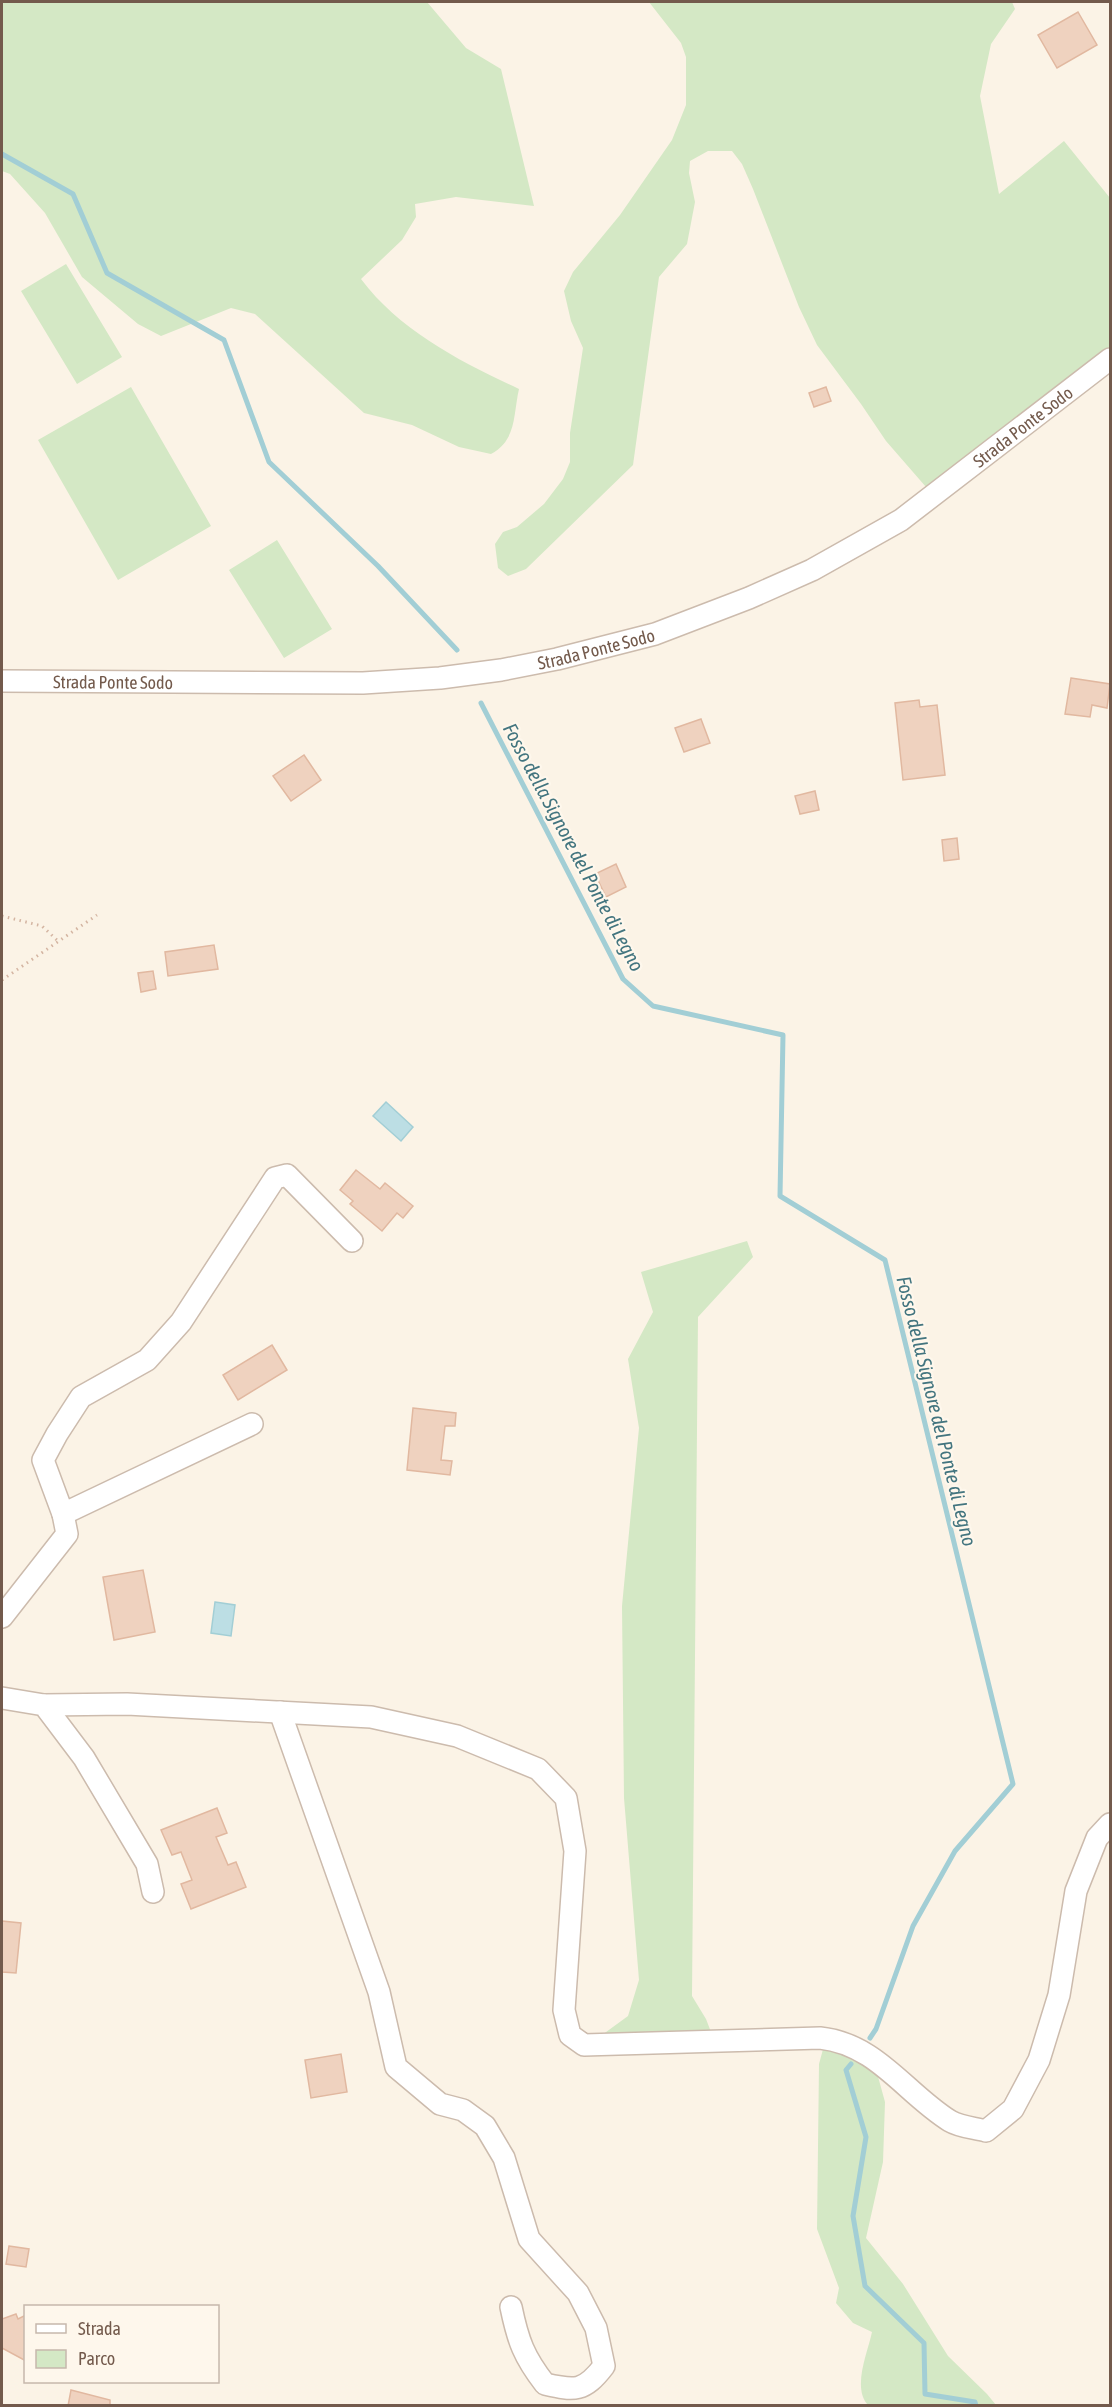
<svg xmlns="http://www.w3.org/2000/svg" width="1112" height="2407" viewBox="0 0 1112 2407" font-family="'Asap Condensed',sans-serif">
<style>
.green{fill:#d4e8c5}
.water{fill:#bcdee4;stroke:#a2ced5;stroke-width:1.5}
.lines{fill:none;stroke-linecap:round;stroke-linejoin:round}
.stream{stroke:#a2ced5;stroke-width:5}
.building{fill:#efd2bf;stroke:#e1b8a0;stroke-width:1.5}
.minor-casing{stroke:#ccbbad;stroke-width:24}
.path{stroke:#d4b5a2;stroke-width:3;stroke-dasharray:1.5 4.5;stroke-linecap:butt}
.minor{stroke:#fff;stroke-width:21}
.labels{text-anchor:middle;dominant-baseline:central;stroke-width:4.5;stroke-linejoin:round;paint-order:stroke}
.street-label{font-size:18px;fill:#735a4c;stroke:#fef7ec}
.water-label{font-size:20px;font-style:italic;fill:#43757f;stroke:#fef7ec}
</style>
<rect width="100%" height="100%" fill="#fbf3e6"/>
<path class="green" d="M2,2H427L466,48L501,69L534,206L456,197L415,204L416,217L402,240L361,279C400,331 461,362 519,389C513,415 517,440 491,454L459,447L412,425L364,413L255,314L231,308L161,336L138,324L82,277L45,213L10,174L2,171Z
M649,2H1012L1015,9L991,44L980,96L999,194L1064,141L1110,198V347L926,487L886,441L861,404L817,345L799,307L753,189L742,164L732,151H708L690,161L689,173L695,202L687,244L659,277L633,465L526,569L508,576L498,568L495,544L503,532L517,527L544,504L563,479L570,462V433L583,348L571,321L564,291L573,272L620,215L672,140L686,105V57L681,43Z
M66,264L122,357L77,384L21,291Z
M131,387L211,526L118,580L38,440Z
M277,540L332,629L284,658L229,570Z
M747,1241L753,1257L698,1317L692,1996L706,2019L711,2032L602,2035L628,2016L639,1980L624,1798L622,1606L639,1428L628,1359L653,1312L641,1272Z
M825,2042L874,2062L885,2102L883,2162L866,2238L903,2284L948,2356L987,2394L996,2405L869,2406C851,2389 868,2352 872,2332L853,2323L836,2303L839,2288L817,2229L819,2064Z"/>
<path class="water" d="M386,1102L413,1127L401,1141L373,1116Z
M215,1602L235,1605L231,1636L211,1633Z"/>
<g class="lines">
<path class="stream" d="M2,154L73,194L107,273L224,340L269,462L378,566L457,650
M481,703L623,979L653,1006L783,1035L780,1196L885,1260L1013,1784L955,1851L913,1926L876,2029L870,2038
M851,2064L846,2070L866,2137L853,2216L865,2286L924,2343L925,2394L975,2402L976,2406"/>
</g>
<path class="building" d="M1078,12L1097,45L1057,68L1038,35Z
M826,387L831,401L814,407L809,393Z
M1071,678L1110,684L1107,708L1092,705L1090,717L1065,714Z
M919,700L920,707L937,705L945,775L903,780L895,703Z
M701,719L710,743L684,752L675,728Z
M304,755L321,780L291,801L273,776Z
M815,791L819,810L800,814L795,796Z
M957,838L959,859L944,861L942,840Z
M616,864L626,887L606,897L595,874Z
M214,945L218,969L168,976L165,952Z
M153,971L156,989L141,992L138,973Z
M356,1170L380,1189L385,1183L413,1206L403,1218L397,1213L382,1231L350,1204L353,1201L340,1190Z
M272,1345L287,1370L238,1400L223,1375Z
M413,1408L456,1413L455,1426H445L441,1460L452,1461L450,1475L407,1470Z
M143,1570L155,1632L114,1640L103,1577Z
M217,1808L227,1833L216,1837L228,1865L236,1862L246,1887L191,1909L181,1884L192,1880L181,1852L172,1855L161,1830Z
M2,1921L21,1923L16,1973L2,1972Z
M341,2054L347,2092L311,2098L305,2060Z
M9,2246L29,2249L26,2267L6,2264Z
M16,2314L18,2319L26,2315V2361L2,2348V2319Z
M71,2390L110,2400V2406H68Z"/>
<g class="lines">
<defs>
<g id="minor">
<path id="s1" d="M2,681L363,683L440,678L501,670L557,659L655,634L749,598L812,570L901,520L1110,359"/>
<path d="M63,1514L252,1424"/>
<path d="M2,1617L67,1534L63,1514L43,1460L57,1434L81,1397L147,1360L181,1322L275,1178L287,1175L352,1241"/>
<path d="M2,1698L44,1705L84,1758L147,1864L153,1892"/>
<path d="M44,1705L127,1704L371,1717L457,1736L538,1769L566,1798L575,1851L564,2010L570,2035L584,2045L820,2038C877,2044 905,2093 950,2121C960,2127 975,2128 986,2131L1013,2109L1039,2060L1059,1995L1076,1891L1097,1838L1110,1824"/>
<path d="M280,1712L379,1992L396,2067L440,2104L463,2110L485,2126L504,2158L529,2239L578,2293L596,2328L604,2366C584,2392 575,2391 545,2384C524,2357 518,2341 511,2307"/>
</g>
</defs>
<use href="#minor" class="minor-casing"/>
<path class="path" d="M2,916L42,926L59,942
M2,980L97,915"/>
<use href="#minor" class="minor"/>
</g>
<g class="labels">
<g class="street-label">
<text stroke="none"><textPath href="#s1" startOffset="1083">Strada Ponte Sodo</textPath></text>
<text stroke="none"><textPath href="#s1" startOffset="597">Strada Ponte Sodo</textPath></text>
<text stroke="none"><textPath href="#s1" startOffset="111">Strada Ponte Sodo</textPath></text>
</g>
<g class="water-label">
<text transform="translate(574 847) rotate(62)">Fosso della Signore del Ponte di Legno</text>
<text transform="translate(937 1411) rotate(76)">Fosso della Signore del Ponte di Legno</text>
</g>
</g>
<rect width="1112" height="2407" fill="none" stroke="#735a4c" stroke-width="6"/>
<rect x="24" y="2305" width="195" height="78" fill="#fef7ec" stroke="#c6b8ac" stroke-width="1.5"/>
<rect x="36" y="2324" width="30" height="9" fill="#ffffff" stroke="#c6b8ac" stroke-width="1.5"/>
<text x="78" y="2335" font-size="18" fill="#735a4c">Strada</text>
<rect x="36" y="2350" width="30" height="18" fill="#d4e8c5" stroke="#c6b8ac" stroke-width="1.5"/>
<text x="78" y="2365" font-size="18" fill="#735a4c">Parco</text>
</svg>
